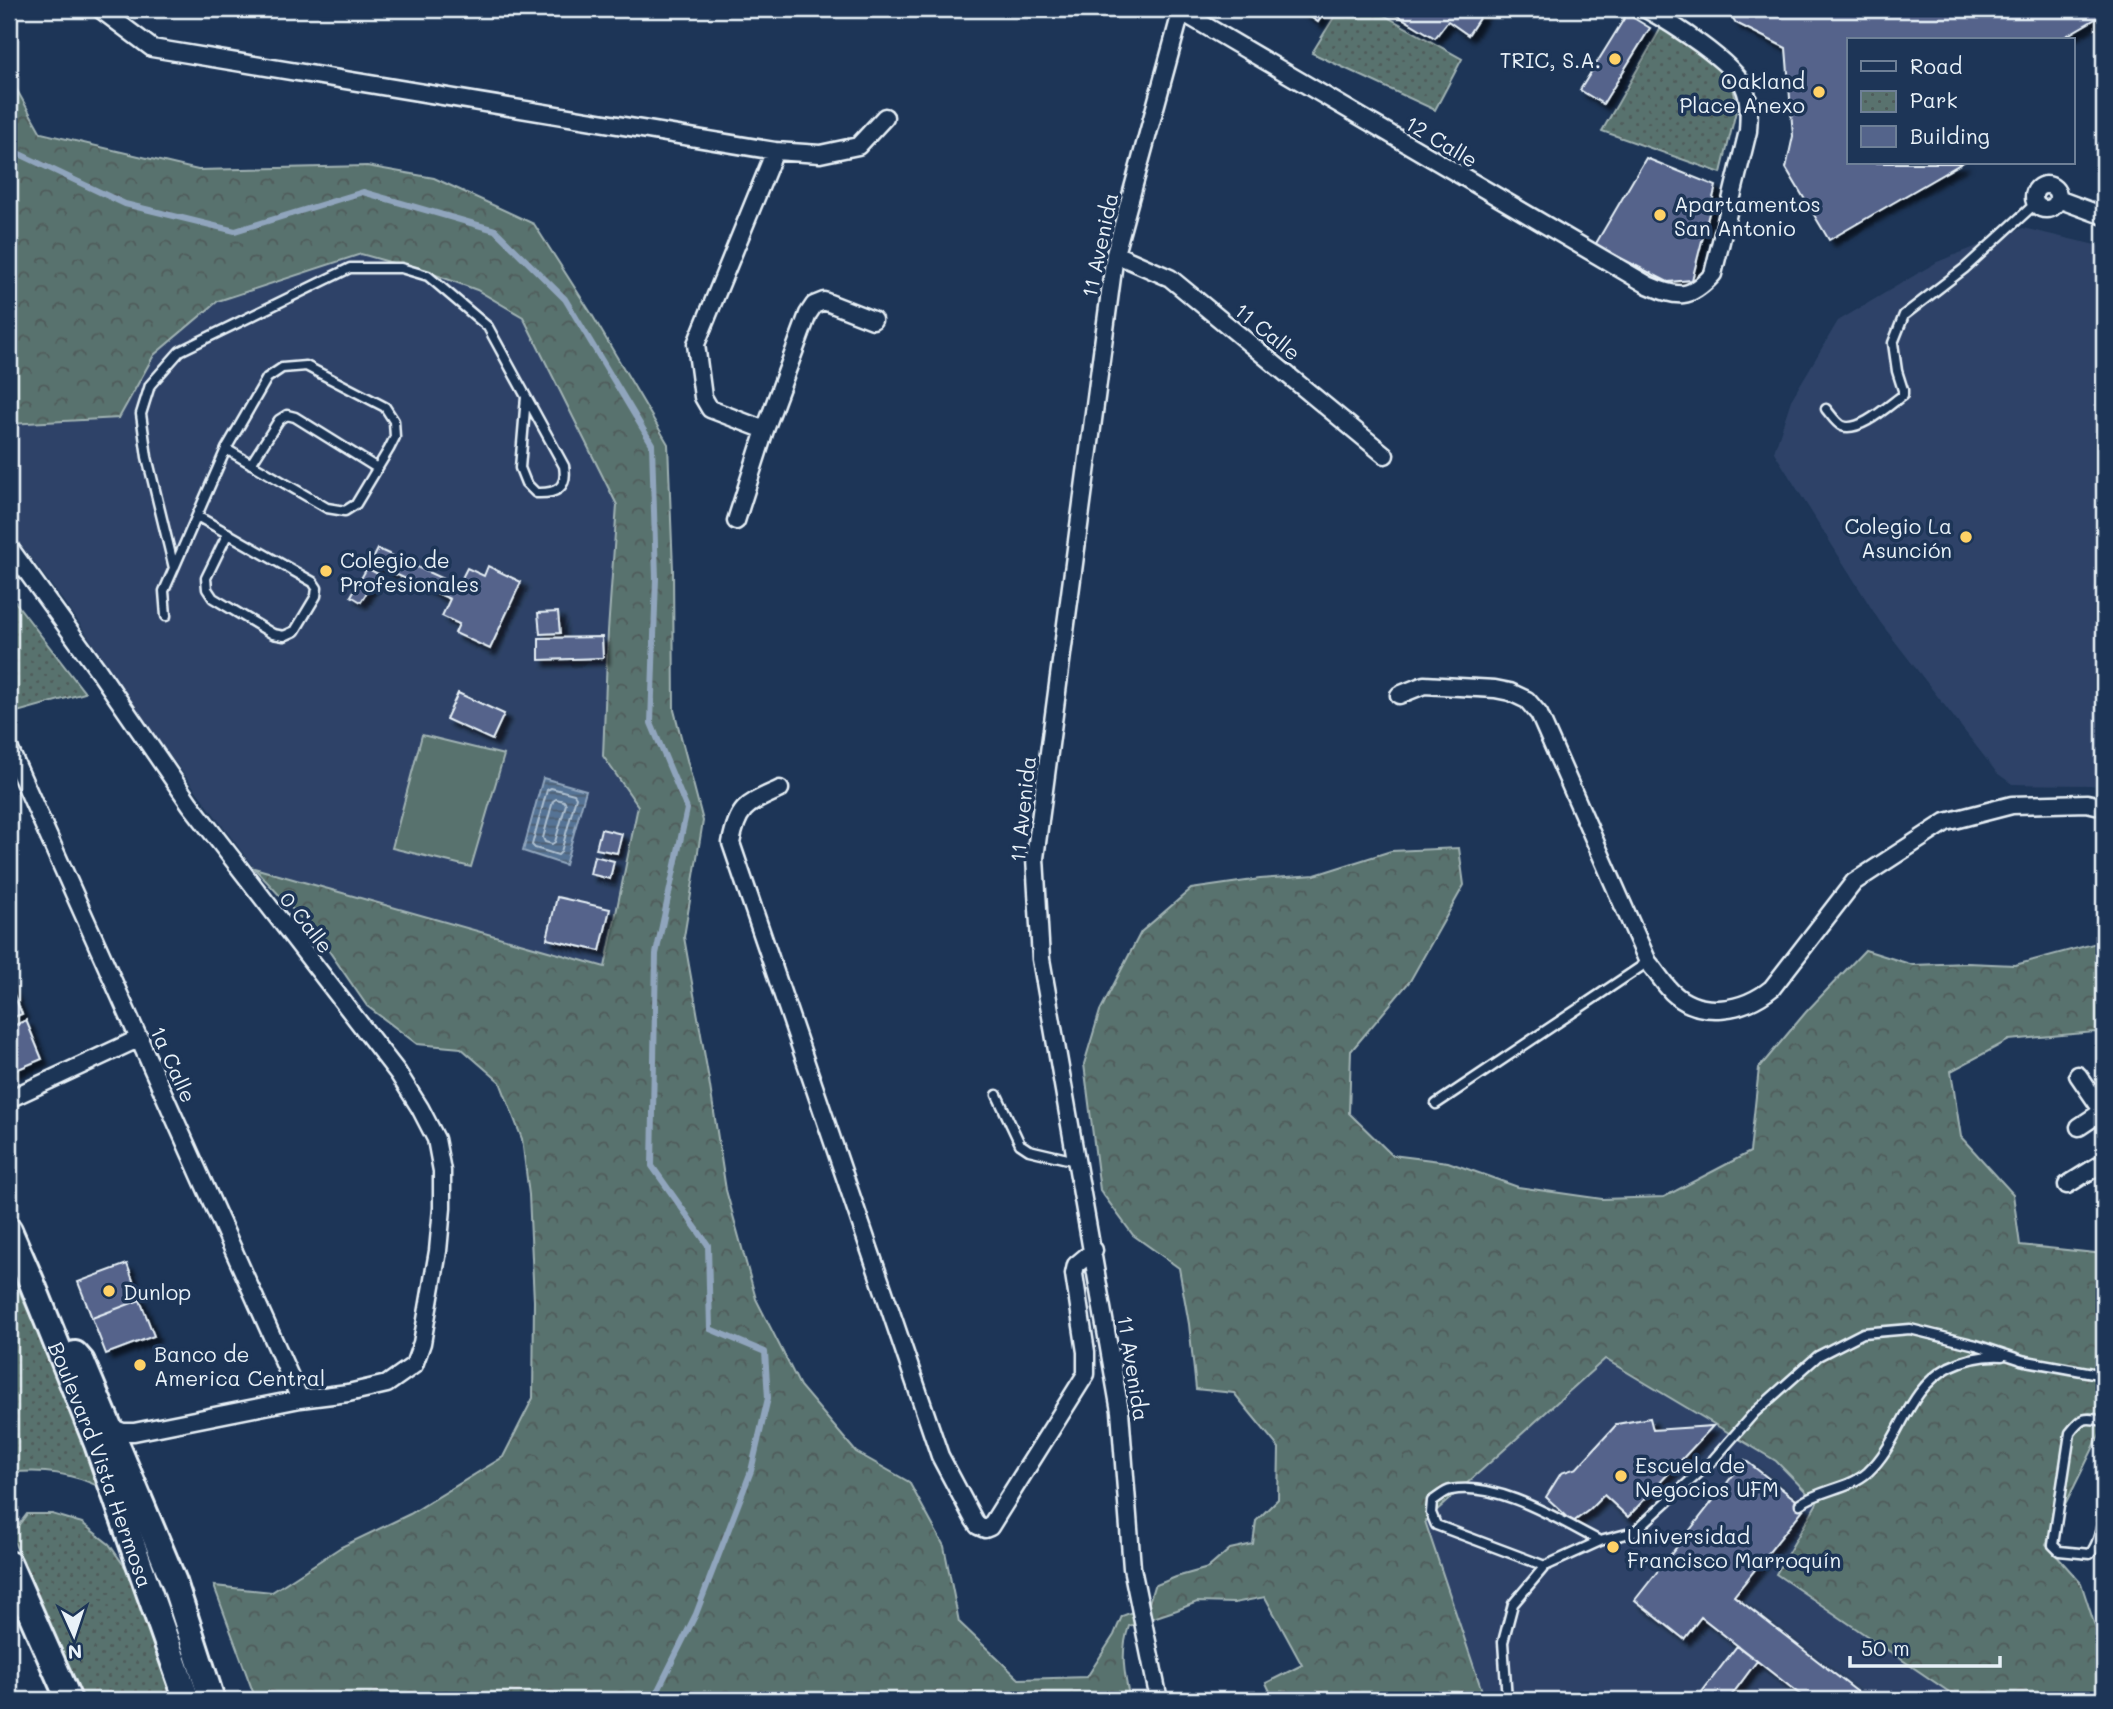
<svg xmlns="http://www.w3.org/2000/svg" width="2113" height="1709" viewBox="0 0 2113 1709" font-family="Mali,sans-serif">
<style>
.built{fill:#2e4367}
.forest{fill:url(#forest-crowns);stroke:#a0b2b3;stroke-width:2}
.park{fill:url(#park-dots);stroke:#a0b2b3;stroke-width:2}
.garden{fill:#59726e;stroke:#a0b2b3;stroke-width:2}
.water{fill:url(#water-rules);stroke:#90a5bd;stroke-width:2}
.lines{fill:none;stroke-linecap:round;stroke-linejoin:round}
.shore{stroke:#adbfd0;stroke-width:2}
.stream{stroke:#90a5bd;stroke-width:6}
.building{fill:#54648b;stroke:#e8f1f8;stroke-width:2;filter:url(#shadow)}
.lane-casing{stroke:#e8f1f8;stroke-width:13}
.street-casing{stroke:#e8f1f8;stroke-width:21}
.primary-casing{stroke:#e8f1f8;stroke-width:30}
.lane{stroke:#1d3557;stroke-width:8}
.street{stroke:#1d3557;stroke-width:16}
.primary{stroke:#1d3557;stroke-width:24}
.poi-dot{fill:#ffd166;stroke:#1d3557;stroke-width:2.5}
.labels{text-anchor:middle;dominant-baseline:central;stroke-width:7;stroke-linejoin:round;paint-order:stroke}
.poi-label{font-size:21px;fill:#e8f1f8;stroke:#1d3557;text-anchor:start}
.street-label{font-size:21px;fill:#e8f1f8;stroke:#1d3557}
</style>
<defs>
<pattern id="forest-crowns" width="20" height="18" patternUnits="userSpaceOnUse" patternTransform="scale(1.75)"><rect width="20" height="18" fill="#59726e"/><path d="M2 6a3 3 0 1 1 6 0M12 15a3 3 0 1 1 6 0" fill="none" stroke="#4f5b5a"/></pattern>
<pattern id="park-dots" width="8" height="8" patternUnits="userSpaceOnUse" patternTransform="scale(1.75)"><rect width="8" height="8" fill="#59726e"/><path d="M2 2h.1M6 6h.1" fill="none" stroke="#4f5b5a" stroke-width="1.8" stroke-linecap="round"/></pattern>
<pattern id="water-rules" width="6" height="5" patternUnits="userSpaceOnUse" patternTransform="scale(1.75)"><rect width="6" height="5" fill="#557395"/><path d="M0 2.5h6" fill="none" stroke="#4e5e70"/></pattern>
<filter id="shadow"><feDropShadow dx="6" dy="6" stdDeviation="2" flood-color="#0009"/></filter>
</defs>
<rect width="100%" height="100%" fill="#1d3557"/>
<filter id="ink" filterUnits="userSpaceOnUse"><feTurbulence type="fractalNoise" baseFrequency=".0143" numOctaves="2"/><feDisplacementMap in="SourceGraphic" scale="14" xChannelSelector="R" yChannelSelector="G"/><feConvolveMatrix kernelMatrix="1 2 1 2 8 2 1 2 1" color-interpolation-filters="sRGB"/></filter>
<g filter="url(#ink)">
<path class="built" d="M2023,228L2104,247V787L2090,785L2012,784L1997,773L1880,622L1774,452L1791,400L1838,321L1937,262Z
M361,254L436,275L477,290L523,317L617,505L608,631L603,756L638,805L605,967L254,868L156,737L73,614L9,529V424L119,418L154,355L218,301Z
M1605,1359L1776,1461L1817,1503L1776,1574L1961,1700H1485L1425,1521Z"/>
<path class="forest" d="M9,76L41,133L198,170L367,166L434,178L534,224L591,313L668,444L673,569L674,710L703,821L684,937L709,1080L726,1190L756,1299L800,1386L856,1452L909,1482L944,1546L959,1622L1019,1679L1087,1677L1114,1635L1122,1616L1148,1606L1154,1586L1176,1577L1208,1568L1230,1549L1253,1544L1256,1521L1278,1499L1279,1448L1234,1393L1196,1389L1189,1324L1179,1268L1133,1235L1100,1190L1084,1064L1100,1011L1141,932L1191,889L1260,879L1315,875L1391,851L1459,848L1464,885L1410,981L1351,1051L1349,1113L1392,1155L1448,1162L1518,1187L1602,1199L1664,1197L1750,1152L1759,1068L1806,1012L1865,950L1913,965L1968,963L2015,965L2104,941V1034L2095,1032L2009,1040L1951,1071L1961,1137L2013,1194L2020,1245L2104,1254V1426L2046,1544L2081,1583L2103,1651L2104,1700H1961L1776,1574L1817,1503L1776,1461L1605,1359L1425,1521L1485,1700H1274L1266,1683L1302,1665L1265,1597L1234,1603L1197,1602L1177,1610L1129,1626C1120,1652 1124,1674 1130,1700H256L214,1586L272,1592L341,1547L410,1514L503,1457L533,1398L534,1301L529,1195L522,1139L500,1082L461,1048L417,1044L367,1006L322,941L254,868L605,967L638,806L603,756L608,631L617,505L523,317L477,290L436,275L361,254L218,301L154,355L119,418L9,424Z"/>
<path class="park" d="M1339,9H1373L1462,59L1435,110L1312,53Z
M1665,21L1730,72L1737,107L1721,173L1602,131Z
M9,594L85,693L10,714Z
M9,1268L86,1441L102,1488C71,1473 44,1469 9,1473Z
M27,1514H52L82,1523L109,1544L152,1606L181,1700H83L11,1535Z"/>
<path class="garden" d="M422,735L504,755L471,867L392,848Z"/>
<path class="water" d="M543,778L586,790L565,865L523,851Z"/>
<g class="lines">
<path class="shore" d="M551,788L574,794L576,797L561,852L558,855L535,848L532,845L547,790Z
M556,799L564,801L566,804L555,842L552,844L545,842L543,838L553,801Z"/>
<path class="stream" d="M9,149L125,204L235,231L363,192L495,230L565,299L652,444L656,578L651,723L687,809L656,954L652,1166L708,1245L710,1329L765,1352L768,1398L751,1471L696,1614L653,1700"/>
</g>
<path class="building" d="M1299,9H1327L1318,22Z
M1387,9H1485L1468,35L1448,21L1435,38Z
M1727,9H2104V14L2059,40H1849V163H1962L1829,240L1786,168L1793,136L1786,48L1736,23Z
M1627,14L1650,28L1603,104L1580,90Z
M1646,158L1716,186L1692,280L1668,282L1595,245Z
M378,549L458,586L467,568L484,576L488,566L521,582L490,649L455,633L459,624L442,616L450,599L371,563Z
M367,568L378,574L361,602L351,596Z
M558,612L560,633L540,634L538,613Z
M602,637L603,658L539,660V638Z
M458,693L504,714L492,740L446,719Z
M601,829L622,834L617,853L596,849Z
M594,856L614,861L610,879L590,874Z
M557,897L610,909L600,951L547,939Z
M9,983L22,1014L9,1019Z
M26,1020L42,1059L9,1073V1028Z
M127,1264L140,1300L92,1318L78,1282Z
M140,1300L154,1336L106,1354L92,1318Z
M1650,1418L1653,1430L1713,1426L1628,1517L1604,1495L1589,1510L1573,1522L1546,1497L1561,1473L1577,1468L1617,1424Z
M1745,1460L1805,1507L1734,1596L1868,1700H1807L1701,1617L1684,1639L1635,1600Z
M1737,1646L1757,1661L1728,1700H1702L1698,1697Z"/>
<g class="lines">
<defs>
<path id="lane" d="M1826,409C1831,415 1836,423 1842,426C1859,433 1889,405 1903,395V390L1897,371L1893,343L1904,315L1965,268L2036,203
M251,464L279,420L287,415L295,417L377,468
M197,516L313,582L317,588L316,596L295,631L284,636L273,634L213,598L207,589L206,578L228,533
M174,568L147,457L141,414L150,385L180,351L350,268H401L428,276L488,327L564,466C568,488 556,494 536,493L526,483L520,468L526,397
M166,616L164,591L226,449L267,378L282,368L306,366L385,407L394,421L395,437L389,449L356,504L345,511L327,508L226,449
M997,1095L1020,1144L1029,1150L1076,1161
M1436,1104L1648,962
M2021,1360L2104,1375
M2104,1421C2085,1417 2082,1417 2070,1433L2053,1545L2059,1551L2090,1554C2099,1544 2101,1527 2104,1514
M1800,1504C1821,1489 1849,1489 1868,1472C1902,1440 1905,1391 1949,1367C1966,1359 1983,1355 2002,1356
M1545,1566L1436,1525L1431,1513L1432,1501C1438,1498 1444,1491 1451,1490C1498,1481 1559,1520 1600,1541
M1507,1700L1503,1642L1513,1604L1545,1566L1600,1541L1634,1532L1713,1460L1754,1413L1818,1356L1863,1333L1910,1329L1976,1345L2025,1361"/>
<path id="street" d="M100,9L152,48L775,151L820,154L858,146L885,117
M1182,12L1648,285C1678,298 1690,300 1713,274L1748,131C1749,117 1750,100 1744,87C1733,62 1671,23 1646,9
M775,151L696,344L703,397L710,409L765,430L808,314L814,305L824,301L873,320
M2034 197a12 12 0 1 1 24 0a12 12 0 1 1-24 0Z
M2058,199L2104,216
M1115,254L1170,278L1385,455
M736,521L765,430
M9,547L98,670L190,804L398,1073L420,1108L436,1139L442,1171V1208L438,1251L422,1343L414,1365L387,1384L348,1393L300,1399L134,1432H123L110,1427
M1399,695L1424,685L1495,689L1510,692L1527,700L1539,714L1648,962C1656,971 1663,983 1672,992C1700,1019 1744,1011 1772,988L1854,882L1946,822L2012,805L2087,803L2104,807
M9,748L300,1399
M780,789C748,804 738,805 731,843L940,1456L974,1520L978,1526L985,1529L990,1527L995,1519L1086,1374V1352L1074,1274L1076,1265L1094,1250
M2078,1075L2104,1113
M9,1099L140,1038
M2079,1127L2103,1111
M2067,1185L2104,1162
M1159,1700L1132,1568L1120,1411L1041,959L1035,858L1115,254L1182,9"/>
<g id="primary">
<path id="s1" d="M9,1230L32,1283L97,1444L187,1700"/>
<path d="M75,1354L82,1362L174,1582L212,1700"/>
<path d="M9,1564L69,1700"/>
</g>
</defs>
<use href="#lane" class="lane-casing"/>
<use href="#street" class="street-casing"/>
<use href="#primary" class="primary-casing"/>
<use href="#lane" class="lane"/>
<use href="#street" class="street"/>
<use href="#primary" class="primary"/>
</g>
</g>
<g class="poi-dot">
<circle cx="1615" cy="59" r="7"/>
<circle cx="1819" cy="92" r="7"/>
<circle cx="1660" cy="215" r="7"/>
<circle cx="1966" cy="537" r="7"/>
<circle cx="326" cy="571" r="7"/>
<circle cx="109" cy="1291" r="7"/>
<circle cx="140" cy="1365" r="7"/>
<circle cx="1621" cy="1476" r="7"/>
<circle cx="1613" cy="1547" r="7"/>
</g>
<g class="labels">
<g class="poi-label">
<text x="1601" y="59" text-anchor="end">TRIC, S.A.</text>
<text x="1805" y="80" text-anchor="end">Oakland<tspan x="1805" dy="24">Place Anexo</tspan></text>
<text x="1674" y="203">Apartamentos<tspan x="1674" dy="24">San Antonio</tspan></text>
<text x="1952" y="525" text-anchor="end">Colegio La<tspan x="1952" dy="24">Asunción</tspan></text>
<text x="340" y="559">Colegio de<tspan x="340" dy="24">Profesionales</tspan></text>
<text x="123" y="1291">Dunlop</text>
<text x="154" y="1353">Banco de<tspan x="154" dy="24">America Central</tspan></text>
<text x="1635" y="1464">Escuela de<tspan x="1635" dy="24">Negocios UFM</tspan></text>
<text x="1627" y="1535">Universidad<tspan x="1627" dy="24">Francisco Marroquín</tspan></text>
</g>
<g class="street-label">
<text transform="translate(1442 141) rotate(31)">12 Calle</text>
<text transform="translate(1099 245) rotate(-78)">11 Avenida</text>
<text transform="translate(1268 331) rotate(39)">11 Calle</text>
<text transform="translate(1022 809) rotate(-84)">11 Avenida</text>
<text transform="translate(307 922) rotate(52)">0 Calle</text>
<text transform="translate(174 1064) rotate(66)">1a Calle</text>
<text transform="translate(1134 1368) rotate(81)">11 Avenida</text>
<text stroke="none"><textPath href="#s1" startOffset="252">Boulevard Vista Hermosa</textPath></text>
</g>
</g>
<rect width="2113" height="1709" fill="none" stroke="#1d3557" stroke-width="35"/>
<rect x="18" y="18" width="2078" height="1674" fill="none" stroke="#e8f1f8" stroke-width="2.5" filter="url(#ink)"/>
<rect x="1847" y="38" width="228" height="126" fill="#1d3557" stroke="#6e8097" stroke-width="2"/>
<rect x="1861" y="61" width="35" height="10" fill="#1d3557" stroke="#6e8097" stroke-width="2"/>
<text x="1910" y="74" font-size="21" fill="#e8f1f8">Road</text>
<rect x="1861" y="91" width="35" height="21" fill="url(#park-dots)" stroke="#6e8097" stroke-width="2"/>
<text x="1910" y="108" font-size="21" fill="#e8f1f8">Park</text>
<rect x="1861" y="126" width="35" height="21" fill="#54648b" stroke="#6e8097" stroke-width="2"/>
<text x="1910" y="144" font-size="21" fill="#e8f1f8">Building</text>
<g transform="translate(74 1635) rotate(177)" stroke="#1d3557" stroke-width="5" paint-order="stroke">
<path d="M0-5L12 26L0 18L-12 26Z" fill="#e8f1f8"/>
<text y="-10" font-size="19" font-weight="bold" text-anchor="middle" fill="#e8f1f8">N</text>
</g>
<path d="M1850 1656v10h150v-10" fill="none" stroke="#e8f1f8" stroke-width="3.5"/>
<text x="1861" y="1656" font-size="21" fill="#e8f1f8" stroke="#1d3557" stroke-width="5" paint-order="stroke">50 m</text>
</svg>
